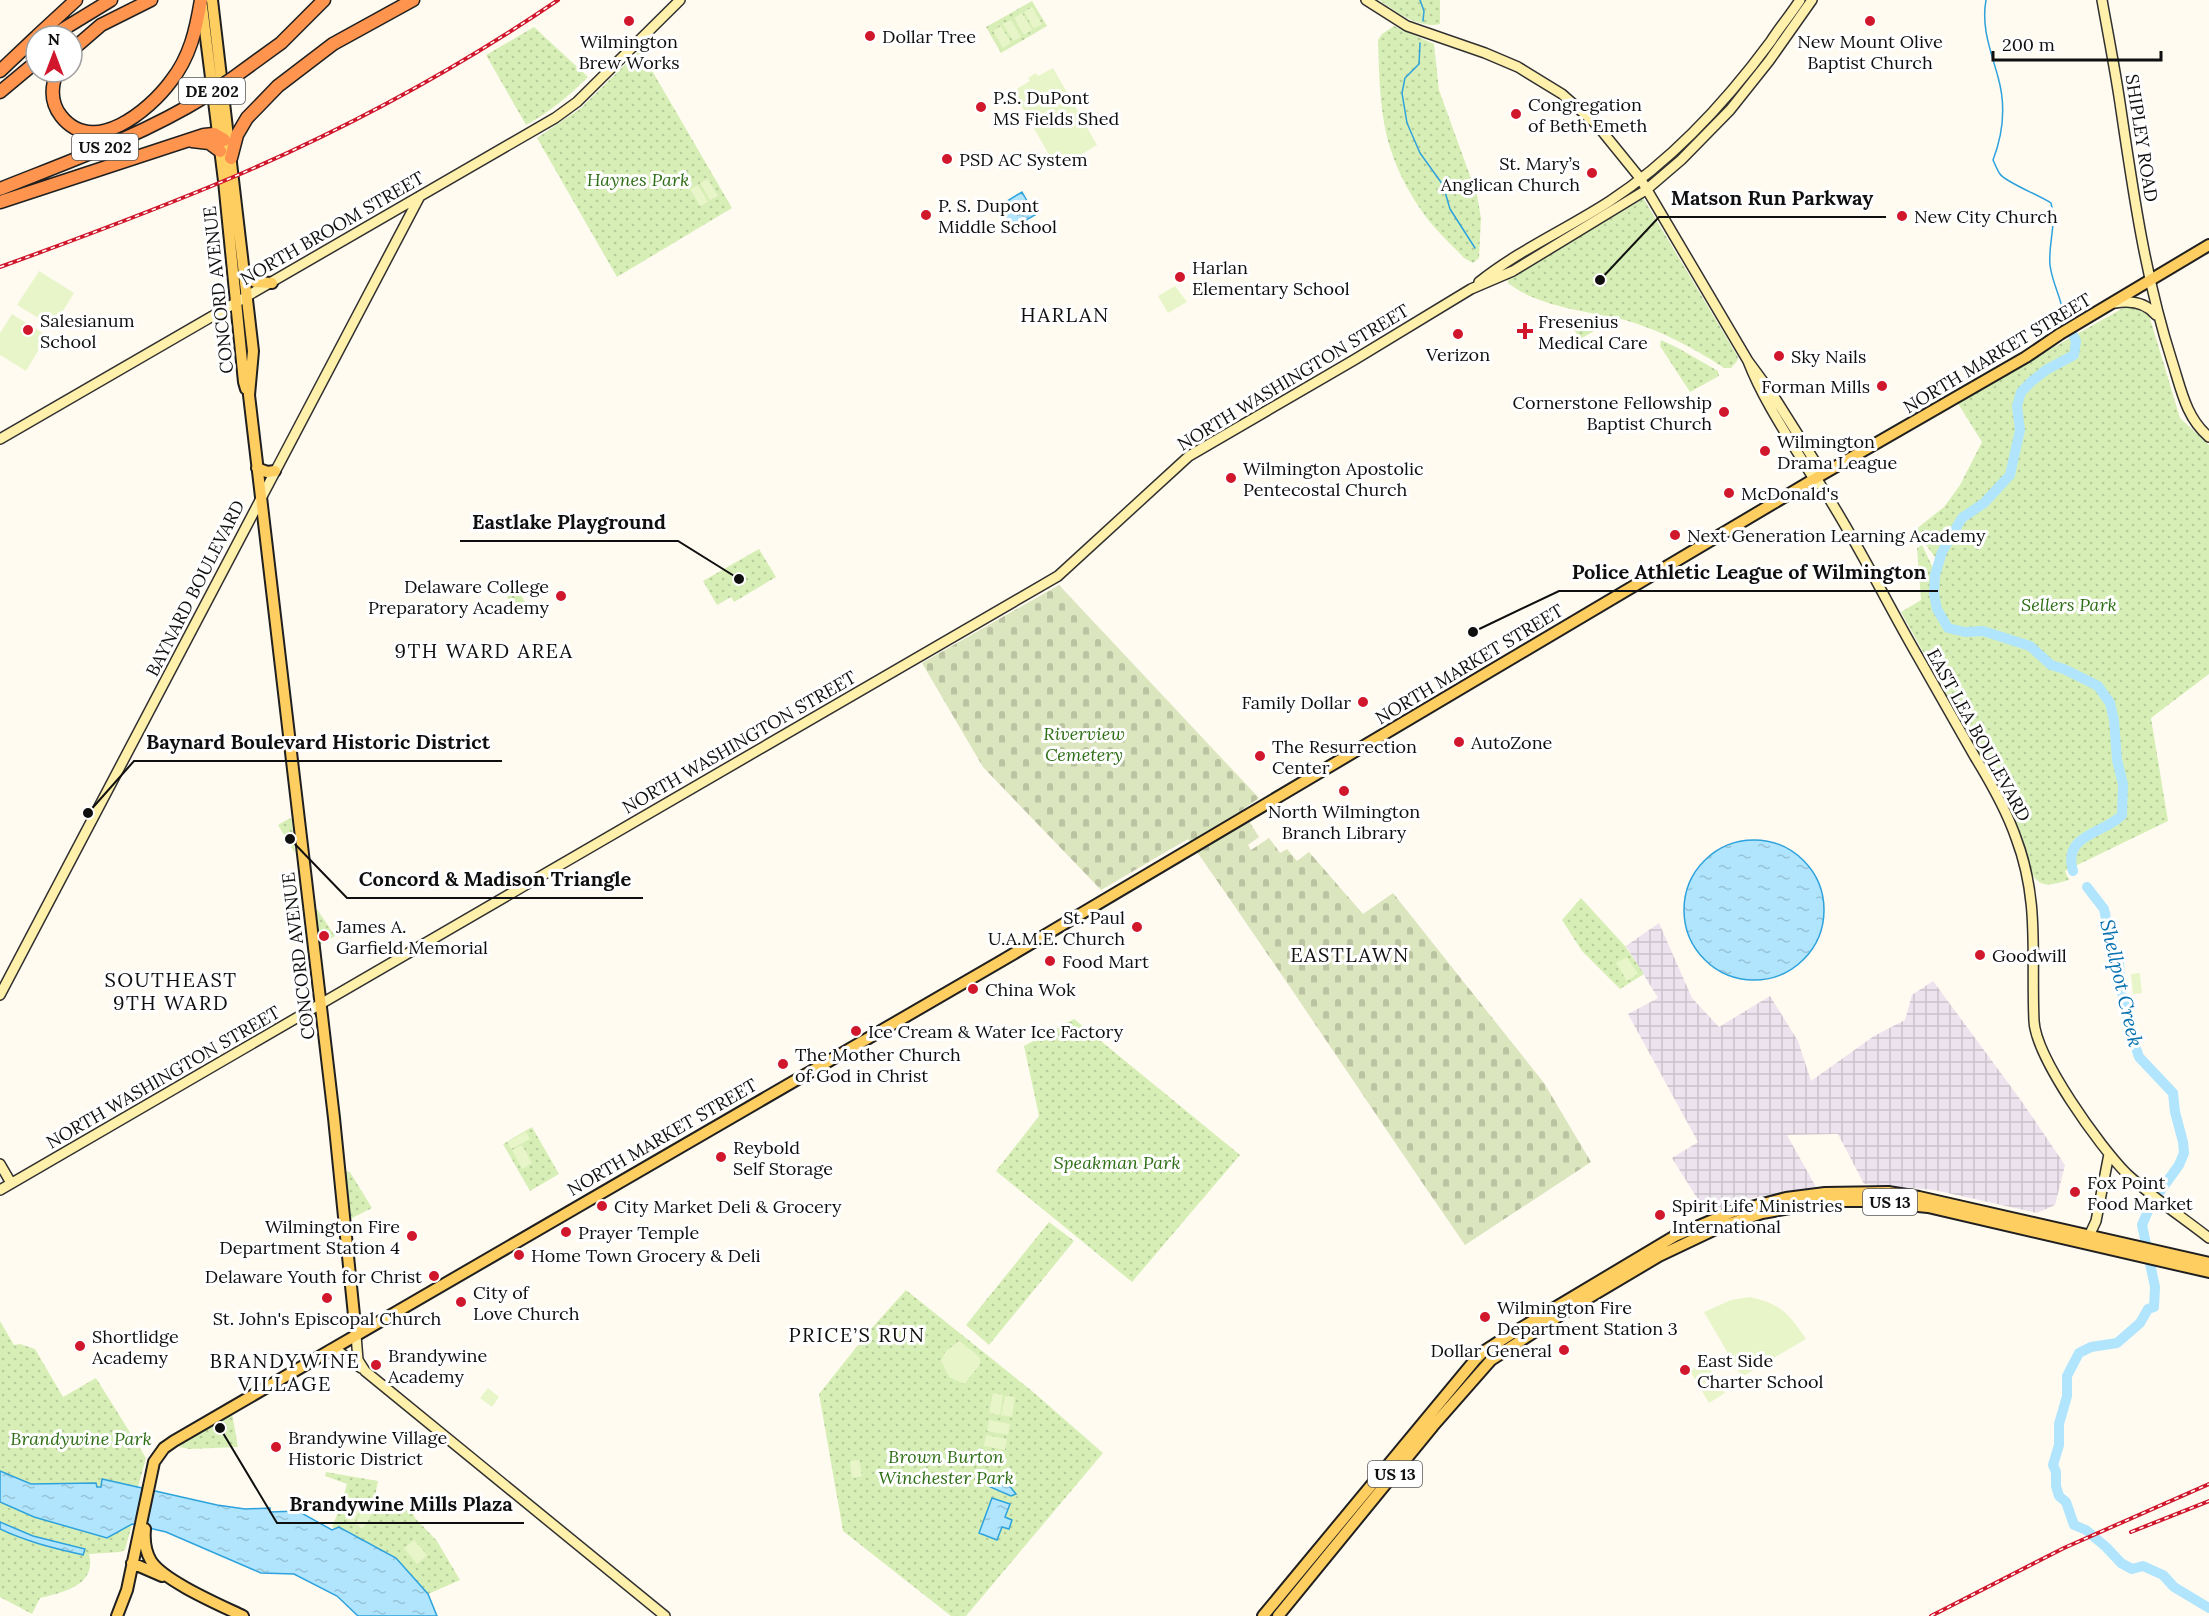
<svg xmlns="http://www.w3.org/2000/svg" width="2209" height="1616" viewBox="0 0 2209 1616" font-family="Lora,serif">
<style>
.industrial{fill:url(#industrial-grid)}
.cemetery{fill:url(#cemetery-stones)}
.park{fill:url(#park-dots)}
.pitch{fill:#e8f5c9}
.water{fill:url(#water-ripples);stroke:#2ea2dc;stroke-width:1.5}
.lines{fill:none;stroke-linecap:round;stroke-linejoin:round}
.stream{stroke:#2ea2dc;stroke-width:1.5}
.river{stroke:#b0e5fd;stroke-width:10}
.secondary-casing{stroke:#313131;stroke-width:12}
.primary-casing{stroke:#202020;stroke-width:14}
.highway-casing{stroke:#202020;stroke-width:15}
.secondary{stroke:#fff0ac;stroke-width:9}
.primary{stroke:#ffce61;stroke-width:10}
.highway{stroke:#ff944f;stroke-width:12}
.rail-casing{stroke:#d0172c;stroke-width:4}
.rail{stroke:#fff;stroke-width:1.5;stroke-dasharray:4.5;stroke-linecap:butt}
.highway-bridge-casing{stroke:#202020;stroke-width:15;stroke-linecap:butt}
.highway-bridge{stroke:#ff944f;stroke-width:12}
.poi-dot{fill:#d0172c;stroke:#fff;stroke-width:2}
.labels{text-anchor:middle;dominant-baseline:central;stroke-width:6;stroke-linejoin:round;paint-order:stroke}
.shield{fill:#fff;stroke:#575757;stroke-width:1.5}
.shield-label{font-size:16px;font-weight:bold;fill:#0f0f0f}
.poi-label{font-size:18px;fill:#0f0f0f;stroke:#fff;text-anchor:start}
.street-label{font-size:18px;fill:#0f0f0f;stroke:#fff}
.park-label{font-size:18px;font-style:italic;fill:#2f6f17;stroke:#fff}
.neighbourhood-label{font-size:20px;letter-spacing:1.5px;fill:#0f0f0f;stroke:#fff}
.water-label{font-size:20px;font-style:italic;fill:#0972b0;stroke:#fff}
.leader{fill:none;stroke:#0f0f0f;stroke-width:2}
.callout-dot{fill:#0f0f0f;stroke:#fff;stroke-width:2}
.callout-label{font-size:20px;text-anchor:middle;font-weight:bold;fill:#0f0f0f;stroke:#fff;stroke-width:6;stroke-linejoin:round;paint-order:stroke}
</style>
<defs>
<pattern id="industrial-grid" width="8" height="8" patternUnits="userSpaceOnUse" patternTransform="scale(1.5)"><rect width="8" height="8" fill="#ece3ee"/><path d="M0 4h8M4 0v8" fill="none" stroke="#c9c2cb"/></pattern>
<pattern id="cemetery-stones" width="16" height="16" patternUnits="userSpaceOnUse" patternTransform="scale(1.5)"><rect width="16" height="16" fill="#dbe5be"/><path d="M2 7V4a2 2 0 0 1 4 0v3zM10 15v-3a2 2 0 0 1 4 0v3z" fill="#bbc3a2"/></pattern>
<pattern id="park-dots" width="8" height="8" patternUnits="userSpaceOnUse" patternTransform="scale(1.5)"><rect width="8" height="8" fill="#d7efb6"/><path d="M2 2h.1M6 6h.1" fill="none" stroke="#b7cc9b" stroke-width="1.8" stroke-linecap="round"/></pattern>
<pattern id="water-ripples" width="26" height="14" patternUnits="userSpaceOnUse" patternTransform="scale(1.5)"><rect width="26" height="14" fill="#b0e5fd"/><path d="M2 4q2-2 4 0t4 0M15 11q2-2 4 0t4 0" fill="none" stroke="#96c3d8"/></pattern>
</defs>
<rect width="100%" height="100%" fill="#fffbf1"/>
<path class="industrial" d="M1659,923L1692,998L1719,1027L1770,996L1798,1041L1811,1081L1874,1036L1905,1020L1912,995L1933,981L2020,1099L2065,1165L2055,1205L2037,1213L1934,1190L1864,1184L1838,1134L1787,1135L1816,1187L1751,1198L1707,1214L1672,1158L1698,1142L1628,1014L1658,998L1626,946Z"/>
<path class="cemetery" d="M1059,585L1259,798L1242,810L1259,837L1248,845L1251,850L1269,838L1280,853L1287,849L1297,861L1309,852L1363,914L1393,893L1544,1083L1591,1162L1465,1245C1372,1110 1282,973 1188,839L1101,890L983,767L922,663Z"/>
<path class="park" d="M1379,0H1440V24C1419,29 1396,12 1379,0Z
M1032,1L1047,26L1001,53L986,27Z
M1394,26L1434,44L1439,90L1477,195L1481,218L1479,258L1473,263L1464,258C1450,243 1433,228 1421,210C1381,151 1380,109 1378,40L1382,34Z
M534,27L588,77C569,96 550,112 526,125L486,55Z
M640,50L732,208L617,277L537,138L581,108Z
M1642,196L1738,357L1737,361L1731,368H1724C1693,347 1658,329 1621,319C1585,311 1537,306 1508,283L1507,276Z
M2125,307H2134L2149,315L2180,418L2209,445V674L2151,718L2168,821L2065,871L2069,880C2054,884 2041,890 2032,874L2011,810L1901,612L1921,600L1917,548L1922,545L1934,570L1937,560L1915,530L1944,507L1960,485L1982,442L1957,402Z
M1572,316L1602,322L1603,326L1580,339L1569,321Z
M1661,340L1678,348L1718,371L1719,376L1690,392L1660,346Z
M759,549L776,577L734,602L731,597L717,605L703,581Z
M516,592L520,594L529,608L517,615L507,597Z
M290,818L292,821L295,853L278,825Z
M1581,898L1625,946L1644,974L1620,989L1582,951L1562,920Z
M317,909L335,936L319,945L315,910Z
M1074,1019L1240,1155L1132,1282L996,1171L1039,1116L1024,1046Z
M532,1127L559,1174L530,1191L503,1144Z
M345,1171L350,1172L372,1208L350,1219Z
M1049,1222L1074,1241L989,1345L966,1325Z
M906,1290L1032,1391L1103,1453L966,1616H951L843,1531L819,1394L870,1330Z
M0,1321L14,1345L20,1344L35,1349L63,1397L96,1378L146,1458L138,1487L102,1479V1487H97L95,1483L31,1484L0,1471Z
M232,1413L238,1447L190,1449L179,1447V1443Z
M326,1472L378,1481L374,1501L389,1510L392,1507L412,1511L415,1518L437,1541L460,1580L428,1594L396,1558L332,1527L340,1508L347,1484L325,1476Z
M0,1502L34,1517L107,1538L132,1524L125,1550L120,1552L89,1554C97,1585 64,1592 40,1598L32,1614L0,1597Z"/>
<path class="pitch" d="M1032,7L1042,24L1034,29L1024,12Z
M1022,13L1032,30L1024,35L1014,18Z
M1011,20L1021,37L1013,41L1003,24Z
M1001,26L1011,43L1003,48L993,31Z
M1053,68L1097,145L1082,154L1083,157L1077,161L1075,159L1057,169L1013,91L1030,81L1028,78L1036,73L1038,76Z
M708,179L718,196L710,200L700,183Z
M698,185L708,202L700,206L690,189Z
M39,271L74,293L53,327L17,305Z
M1175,286L1187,302L1168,313L1158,296Z
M12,314L47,336L26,371L0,355V333Z
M1627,957L1638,974L1627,981L1616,963Z
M2140,973L2142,993L2133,994L2131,974Z
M526,1132L530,1139L511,1149L507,1142Z
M522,1145L532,1163L522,1169L512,1150Z
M1750,1297C1781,1304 1788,1313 1806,1339L1745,1375L1740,1374L1704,1312L1731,1300Z
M959,1341C987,1362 986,1358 964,1384L949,1377L941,1361L945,1352Z
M1706,1362L1725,1393L1709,1403L1690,1371Z
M488,1388L499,1397L492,1407L480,1398Z
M993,1393L1003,1395L1000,1415L989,1413Z
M1005,1396L1015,1397L1012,1417L1001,1415Z
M989,1420L1010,1424L1008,1435L987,1431Z
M986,1435L1007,1439L1005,1450L984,1446Z
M859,1460L862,1476L852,1478L850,1461Z
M355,1501L363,1505L353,1523L345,1518Z
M365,1507L373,1512L363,1529L355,1524Z
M414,1540L427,1555L417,1564L404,1548Z"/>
<path class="water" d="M1022,192L1035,215L1012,228L999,206Z
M1684 910a70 70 0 1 1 140 0a70 70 0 1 1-140 0Z
M0,1471L31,1484L96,1483L97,1487H101L102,1479L217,1505L245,1509L270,1508V1512L298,1511L332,1530L339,1527L396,1558L428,1594L437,1616H358L337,1596L294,1574L261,1573L166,1532L132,1524L107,1538L34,1517L0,1502Z
M997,1481L1007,1483L1016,1494L1011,1496L988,1486Z
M992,1498L1010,1504L1005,1517L1012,1520L1009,1529L1002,1527L997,1540L979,1533Z
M0,1522L33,1536L85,1549L83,1555C54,1548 27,1542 0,1529Z"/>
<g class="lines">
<path class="stream" d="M1420,0L1424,11L1423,21
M1986,0C1981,28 1991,51 1998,77C2006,105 2003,134 1993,160C1995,164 1997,170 2000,174C2005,182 2039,195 2051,203C2057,223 2048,244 2050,265C2052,283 2062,299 2064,317
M1420,43L1419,64L1405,78L1402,93L1407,123L1420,153L1443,185L1450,209L1475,248"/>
<path class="river" d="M2064,317L2076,341L2074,355L2046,370L2032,381L2021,392L2017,406L2020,430L2010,475L1984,503L1962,518L1942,552L1935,575L1934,594L1937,609L1948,628L1965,632L1983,631L2030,646L2051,665L2064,669L2098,686L2110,703L2114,720L2117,760L2123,784L2122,815C2104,834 2062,834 2073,871
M2087,887L2104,909L2110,938L2119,961L2120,984L2131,1033L2139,1057L2173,1093L2175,1112L2183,1142L2184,1153L2179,1165L2151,1204L2142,1225L2155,1287L2154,1307L2148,1309L2140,1323L2117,1343L2091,1347L2079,1353L2067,1376V1396L2059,1424V1445L2053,1465L2056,1472V1486L2059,1496L2066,1502L2074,1525L2086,1530L2106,1547L2121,1563L2132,1569L2143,1566L2163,1575L2174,1587L2209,1608"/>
<defs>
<path id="secondary" d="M1366,0L1407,26L1485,53L1518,67L1562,94L1597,125L1640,178L1748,361L1773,395L1819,468L1816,478
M2102,0C2108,34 2115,69 2120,103C2133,191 2145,277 2172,361C2181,389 2186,418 2209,437
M1479,282C1519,250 1567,229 1610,201C1674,159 1726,102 1771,41C1780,27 1791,14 1800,0
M2115,303C2131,300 2145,302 2156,315
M1748,361C1764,402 1789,438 1812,476L1816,478C1854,535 1883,596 1917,655C1936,689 1956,723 1975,757C1991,783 2006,809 2016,838C2040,901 2031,956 2034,1021C2036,1058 2100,1147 2127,1174C2152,1197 2182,1217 2209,1238
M0,439L555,118L577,102L680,0
M0,995L420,196
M0,1164L11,1183
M0,1190L1058,576L1189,456L1354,360L1471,289L1513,271L1646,190L1681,160L1730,110L1769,61L1812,0
M2089,1236L2096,1221L2109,1154
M356,1335L358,1360L365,1371L665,1616
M330,1350L341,1353L361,1368"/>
<path id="primary" d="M212,0L253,351L249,395L334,1118L356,1335
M202,6L224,181L244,382L246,389
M244,271L255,282L272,283
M257,468L267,472L275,471
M145,1529C144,1540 145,1551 151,1561C164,1581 220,1605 243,1616
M132,1563L162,1576
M117,1616L127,1590L154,1462L164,1448L174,1441L1003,960L1816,478L2026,357L2060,334L2209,245
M1263,1616L1475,1360L1483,1352L1511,1334L1675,1236L1732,1212L1786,1198L1825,1193L1888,1192L1919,1197L2209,1263
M1278,1616L1433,1426L1491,1360L1568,1310L1659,1256L1720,1227L1762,1213L1807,1205L1845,1201H1870L1928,1207L2209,1272"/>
<path id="highway" d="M37,36L76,0
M52,36L111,0
M72,50L101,25L151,0
M0,71L36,37
M57,72C51,87 50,102 61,116C93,157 149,111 171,81C190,57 196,30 201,0
M230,80L281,43L324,0
M0,92L36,62
M192,141L209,143L220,151
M231,158L237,135L247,118L278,86L333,44L413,0
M0,189C70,161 141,136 206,96
M0,202L204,135L214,134L224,140"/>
</defs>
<use href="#secondary" class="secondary-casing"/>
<use href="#primary" class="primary-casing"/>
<use href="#highway" class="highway-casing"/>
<use href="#secondary" class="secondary"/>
<use href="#primary" class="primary"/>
<use href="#highway" class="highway"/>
<defs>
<path id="rail" d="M0,267C80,238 160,208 238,175C349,127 458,68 558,0
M2131,1532L2209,1501
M1931,1616L2064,1548L2209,1484"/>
</defs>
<use href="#rail" class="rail-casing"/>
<use href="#rail" class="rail"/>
<defs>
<path id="highway-bridge" d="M206,96L230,80"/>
</defs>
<use href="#highway-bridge" class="highway-bridge-casing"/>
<use href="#highway-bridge" class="highway-bridge"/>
</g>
<g class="poi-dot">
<circle cx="629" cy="21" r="6"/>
<circle cx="1870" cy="21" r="6"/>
<circle cx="870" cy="36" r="6"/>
<circle cx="981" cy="107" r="6"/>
<circle cx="1516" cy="114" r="6"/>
<circle cx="947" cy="159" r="6"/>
<circle cx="1592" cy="173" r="6"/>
<circle cx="926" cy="215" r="6"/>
<circle cx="1902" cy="216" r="6"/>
<circle cx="1180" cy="277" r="6"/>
<circle cx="28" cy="330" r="6"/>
<path d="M1522 322h6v6h6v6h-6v6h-6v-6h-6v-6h6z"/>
<circle cx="1458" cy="334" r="6"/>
<circle cx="1779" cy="356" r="6"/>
<circle cx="1882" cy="386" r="6"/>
<circle cx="1724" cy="412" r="6"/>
<circle cx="1765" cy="451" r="6"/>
<circle cx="1231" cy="478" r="6"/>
<circle cx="1729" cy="493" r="6"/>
<circle cx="1675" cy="535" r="6"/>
<circle cx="561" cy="596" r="6"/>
<circle cx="1363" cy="702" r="6"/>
<circle cx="1459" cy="742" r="6"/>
<circle cx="1260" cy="756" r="6"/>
<circle cx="1344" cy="791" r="6"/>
<circle cx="1137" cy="927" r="6"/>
<circle cx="324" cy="936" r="6"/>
<circle cx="1980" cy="955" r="6"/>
<circle cx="1050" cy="961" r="6"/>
<circle cx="973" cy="989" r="6"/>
<circle cx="856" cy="1031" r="6"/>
<circle cx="783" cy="1064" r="6"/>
<circle cx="721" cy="1157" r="6"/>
<circle cx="2075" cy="1192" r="6"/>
<circle cx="602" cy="1206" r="6"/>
<circle cx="1660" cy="1215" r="6"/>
<circle cx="566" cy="1232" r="6"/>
<circle cx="412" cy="1236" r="6"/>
<circle cx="519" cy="1255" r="6"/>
<circle cx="434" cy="1276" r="6"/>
<circle cx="327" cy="1298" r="6"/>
<circle cx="461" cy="1302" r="6"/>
<circle cx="1485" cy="1317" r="6"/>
<circle cx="80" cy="1346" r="6"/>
<circle cx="1564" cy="1350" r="6"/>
<circle cx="376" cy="1365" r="6"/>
<circle cx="1685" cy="1370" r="6"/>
<circle cx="276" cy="1447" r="6"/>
</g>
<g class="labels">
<g class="shield">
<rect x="179" y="78" width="66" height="26" rx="4.5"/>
<rect x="72" y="134" width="66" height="26" rx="4.5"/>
<rect x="1863" y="1189" width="54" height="26" rx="4.5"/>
<rect x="1368" y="1461" width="54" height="26" rx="4.5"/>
</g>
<g class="shield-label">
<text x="212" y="91">DE 202</text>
<text x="105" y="147">US 202</text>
<text x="1890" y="1202">US 13</text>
<text x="1395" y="1474">US 13</text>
</g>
<g class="poi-label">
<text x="882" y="36">Dollar Tree</text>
<text x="629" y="41" text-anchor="middle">Wilmington<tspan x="629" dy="21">Brew Works</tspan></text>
<text x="1870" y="41" text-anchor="middle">New Mount Olive<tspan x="1870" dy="21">Baptist Church</tspan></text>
<text x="993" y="97">P.S. DuPont<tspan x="993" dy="21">MS Fields Shed</tspan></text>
<text x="1528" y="104">Congregation<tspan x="1528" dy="21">of Beth Emeth</tspan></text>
<text x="959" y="159">PSD AC System</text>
<text x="1580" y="163" text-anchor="end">St. Mary’s<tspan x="1580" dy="21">Anglican Church</tspan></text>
<text x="938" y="205">P. S. Dupont<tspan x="938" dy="21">Middle School</tspan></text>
<text x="1914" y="216">New City Church</text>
<text x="1192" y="267">Harlan<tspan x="1192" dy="21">Elementary School</tspan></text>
<text x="40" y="320">Salesianum<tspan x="40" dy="21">School</tspan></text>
<text x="1538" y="321">Fresenius<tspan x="1538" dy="21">Medical Care</tspan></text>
<text x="1458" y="354" text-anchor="middle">Verizon</text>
<text x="1791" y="356">Sky Nails</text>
<text x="1870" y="386" text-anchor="end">Forman Mills</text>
<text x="1712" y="402" text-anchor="end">Cornerstone Fellowship<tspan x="1712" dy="21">Baptist Church</tspan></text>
<text x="1777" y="441">Wilmington<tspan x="1777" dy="21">Drama League</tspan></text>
<text x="1243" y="468">Wilmington Apostolic<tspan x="1243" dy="21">Pentecostal Church</tspan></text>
<text x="1741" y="493">McDonald's</text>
<text x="1687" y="535">Next Generation Learning Academy</text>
<text x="549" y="586" text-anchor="end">Delaware College<tspan x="549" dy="21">Preparatory Academy</tspan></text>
<text x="1351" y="702" text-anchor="end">Family Dollar</text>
<text x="1471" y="742">AutoZone</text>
<text x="1272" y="746">The Resurrection<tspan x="1272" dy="21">Center</tspan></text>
<text x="1344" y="811" text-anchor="middle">North Wilmington<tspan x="1344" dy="21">Branch Library</tspan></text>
<text x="1125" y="917" text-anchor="end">St. Paul<tspan x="1125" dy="21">U.A.M.E. Church</tspan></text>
<text x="336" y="926">James A.<tspan x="336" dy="21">Garfield Memorial</tspan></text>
<text x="1992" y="955">Goodwill</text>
<text x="1062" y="961">Food Mart</text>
<text x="985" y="989">China Wok</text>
<text x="868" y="1031">Ice Cream &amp; Water Ice Factory</text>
<text x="795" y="1054">The Mother Church<tspan x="795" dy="21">of God in Christ</tspan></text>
<text x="733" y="1147">Reybold<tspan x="733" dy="21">Self Storage</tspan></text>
<text x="2087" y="1182">Fox Point<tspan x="2087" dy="21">Food Market</tspan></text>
<text x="1672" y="1205">Spirit Life Ministries<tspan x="1672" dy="21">International</tspan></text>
<text x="614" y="1206">City Market Deli &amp; Grocery</text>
<text x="400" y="1226" text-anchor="end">Wilmington Fire<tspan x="400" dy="21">Department Station 4</tspan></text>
<text x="578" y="1232">Prayer Temple</text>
<text x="531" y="1255">Home Town Grocery &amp; Deli</text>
<text x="422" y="1276" text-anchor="end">Delaware Youth for Christ</text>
<text x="473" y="1292">City of<tspan x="473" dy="21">Love Church</tspan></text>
<text x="1497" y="1307">Wilmington Fire<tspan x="1497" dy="21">Department Station 3</tspan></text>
<text x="327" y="1318" text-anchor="middle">St. John's Episcopal Church</text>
<text x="92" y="1336">Shortlidge<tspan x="92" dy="21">Academy</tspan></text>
<text x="1552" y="1350" text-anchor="end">Dollar General</text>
<text x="388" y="1355">Brandywine<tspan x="388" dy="21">Academy</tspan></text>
<text x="1697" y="1360">East Side<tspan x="1697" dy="21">Charter School</tspan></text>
<text x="288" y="1437">Brandywine Village<tspan x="288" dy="21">Historic District</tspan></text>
</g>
<g class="street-label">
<text transform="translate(2142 138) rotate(81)">SHIPLEY ROAD</text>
<text transform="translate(332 228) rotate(-30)">NORTH BROOM STREET</text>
<text transform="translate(218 290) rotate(-96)">CONCORD AVENUE</text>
<text transform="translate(1997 353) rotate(-31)">NORTH MARKET STREET</text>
<text transform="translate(1293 377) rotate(-31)">NORTH WASHINGTON STREET</text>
<text transform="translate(195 588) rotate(-63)">BAYNARD BOULEVARD</text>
<text transform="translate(1469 664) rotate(-31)">NORTH MARKET STREET</text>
<text transform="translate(1979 735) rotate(61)">EAST LEA BOULEVARD</text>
<text transform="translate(739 742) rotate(-30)">NORTH WASHINGTON STREET</text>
<text transform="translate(298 956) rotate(-97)">CONCORD AVENUE</text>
<text transform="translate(163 1077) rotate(-30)">NORTH WASHINGTON STREET</text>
<text transform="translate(662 1137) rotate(-30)">NORTH MARKET STREET</text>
</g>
<g class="park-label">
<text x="638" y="179">Haynes Park</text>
<text x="2069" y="604">Sellers Park</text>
<text x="1084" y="733">Riverview<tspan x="1084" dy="21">Cemetery</tspan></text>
<text x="1117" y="1162">Speakman Park</text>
<text x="81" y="1438">Brandywine Park</text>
<text x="946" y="1456">Brown Burton<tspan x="946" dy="21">Winchester Park</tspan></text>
</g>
<g class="neighbourhood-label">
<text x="1065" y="314">HARLAN</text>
<text x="484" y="650">9TH WARD AREA</text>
<text x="1350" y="954">EASTLAWN</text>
<text x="171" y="979">SOUTHEAST<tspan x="171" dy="23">9TH WARD</tspan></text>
<text x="857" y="1334">PRICE’S RUN</text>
<text x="285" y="1360">BRANDYWINE<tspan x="285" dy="23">VILLAGE</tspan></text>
</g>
<g class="water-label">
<text transform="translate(2122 983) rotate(77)">Shellpot Creek</text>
</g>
</g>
<path class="leader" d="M1600 280L1659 217H1886M739 579L678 541H460M1473 632L1559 591H1938M88 813L134 761H502M290 839L347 898H643M220 1428L277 1523H524"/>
<g class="callout-dot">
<circle cx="1600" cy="280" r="6"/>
<circle cx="739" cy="579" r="6"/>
<circle cx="1473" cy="632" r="6"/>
<circle cx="88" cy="813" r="6"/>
<circle cx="290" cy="839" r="6"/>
<circle cx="220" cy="1428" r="6"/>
</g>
<g class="callout-label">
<text x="1772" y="205">Matson Run Parkway</text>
<text x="569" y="529">Eastlake Playground</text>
<text x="1749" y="579">Police Athletic League of Wilmington</text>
<text x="318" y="749">Baynard Boulevard Historic District</text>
<text x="495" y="886">Concord &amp; Madison Triangle</text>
<text x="401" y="1511">Brandywine Mills Plaza</text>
</g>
<g transform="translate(54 54)"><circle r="28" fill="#ffffff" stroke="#9f9f9f" stroke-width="1.5"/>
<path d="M0-4.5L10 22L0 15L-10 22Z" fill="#d0172c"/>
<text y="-9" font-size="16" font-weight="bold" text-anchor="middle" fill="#0f0f0f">N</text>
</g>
<path d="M1993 51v9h168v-9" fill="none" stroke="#0f0f0f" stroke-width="3"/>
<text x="2002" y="51" font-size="18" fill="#0f0f0f" stroke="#ffffff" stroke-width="4.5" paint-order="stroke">200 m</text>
</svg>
